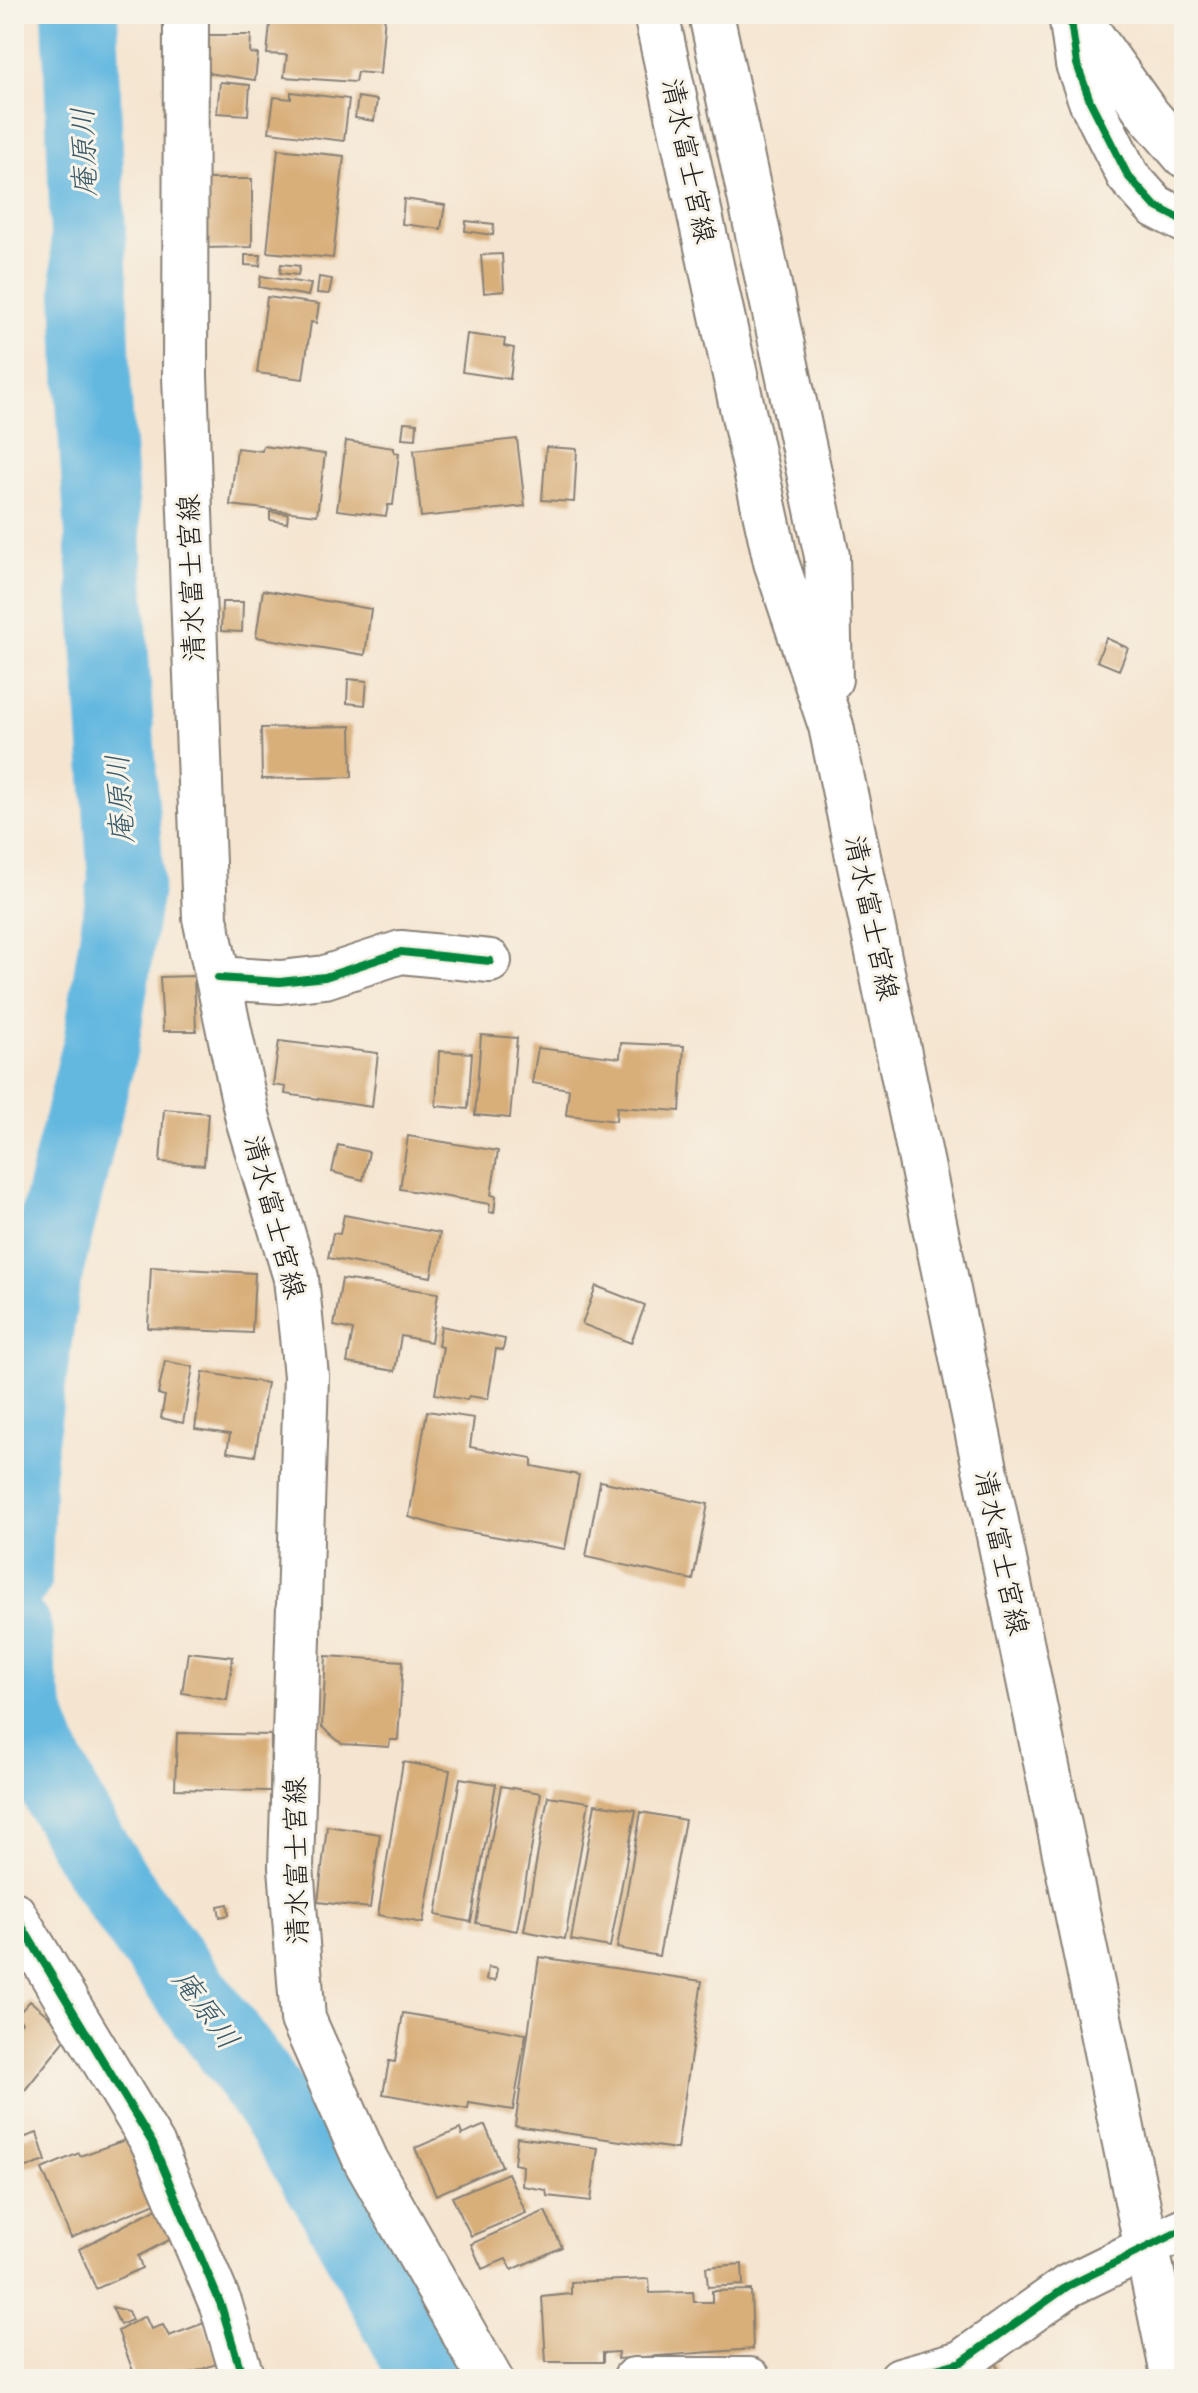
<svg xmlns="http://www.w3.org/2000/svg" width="1198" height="2393" viewBox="0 0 1198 2393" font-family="'Balsamiq Sans','Klee One',sans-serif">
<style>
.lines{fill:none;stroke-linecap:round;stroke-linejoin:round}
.river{stroke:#64b8e0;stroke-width:76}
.building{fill:#d8ae79}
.minor-casing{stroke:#888076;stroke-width:46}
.major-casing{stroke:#888076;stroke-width:48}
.minor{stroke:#fff;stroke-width:42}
.major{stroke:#fff;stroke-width:44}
.cycleway-casing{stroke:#f7f3e8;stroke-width:13}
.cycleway{stroke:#00873e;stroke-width:8}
.labels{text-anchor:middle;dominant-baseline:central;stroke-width:6;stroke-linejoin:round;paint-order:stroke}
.street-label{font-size:28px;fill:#1c1c1c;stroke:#f7f3e8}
.water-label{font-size:30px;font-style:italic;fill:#395a6a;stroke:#f7f3e8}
</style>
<rect width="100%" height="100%" fill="#f7f3e8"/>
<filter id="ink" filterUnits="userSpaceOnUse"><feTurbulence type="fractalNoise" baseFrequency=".0125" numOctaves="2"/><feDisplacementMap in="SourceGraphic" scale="16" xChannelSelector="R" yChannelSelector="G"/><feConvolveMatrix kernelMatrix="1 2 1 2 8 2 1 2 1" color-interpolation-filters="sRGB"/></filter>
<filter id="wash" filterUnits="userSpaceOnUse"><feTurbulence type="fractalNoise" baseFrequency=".006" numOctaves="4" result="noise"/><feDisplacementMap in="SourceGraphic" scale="32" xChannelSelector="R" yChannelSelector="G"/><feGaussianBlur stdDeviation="1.8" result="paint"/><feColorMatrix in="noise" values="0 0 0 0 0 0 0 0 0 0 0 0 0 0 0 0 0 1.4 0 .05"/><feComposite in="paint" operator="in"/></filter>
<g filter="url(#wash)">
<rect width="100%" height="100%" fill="#f5e5d0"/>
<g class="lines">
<path class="river" d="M14,1575L18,1454L42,1284L101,1043L126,881L94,400L80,14
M14,1631C17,1654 18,1680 24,1703C67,1851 184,1973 269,2099C330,2188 380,2283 429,2379"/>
</g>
<g id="blocks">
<path class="building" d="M271,14H385L380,74L357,72L355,82L284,77L287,55L267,54Z
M206,35H251L250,53L258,54L255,80L207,73Z
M220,82L250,85L248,115L217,113Z
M291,92L349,99L344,141L269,132L274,97L291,99Z
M358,97L377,100L374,121L355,118Z
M278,149L344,156L333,258L267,252Z
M203,179H252V247L203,248Z
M404,199L445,205L441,229L402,224Z
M466,221L494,224L493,235L465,231Z
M502,254L504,291L484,293L481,255Z
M245,255H261L260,266L245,265Z
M281,264L300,266L298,275L280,273Z
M261,276L311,284L308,296L259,287Z
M319,277L332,279L329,294L317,293Z
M267,297L319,304L316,323L311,322L303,379L257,373Z
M467,334L505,339L504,346L514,348L510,379L462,372Z
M404,422L417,423L416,439L402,438Z
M517,439L525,506L421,517L414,450Z
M346,441L394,448V452L399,453L393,505H388L386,516L337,510Z
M263,446L325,454L317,515L230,505L237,448L262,451Z
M546,447L577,449L574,502L542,500Z
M270,512L288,514L287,523L270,520Z
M263,590L371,609L365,655L256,637Z
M222,602H243L242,632L221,631Z
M1106,638L1128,648L1119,670L1097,661Z
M348,679L367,681L365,705L347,703Z
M351,726L352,777L262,779L261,728Z
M194,976L196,1031H163L160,977Z
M481,1035L517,1038L510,1118L475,1115Z
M279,1041L378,1053L372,1107L285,1094L286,1087L273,1085Z
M621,1043L684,1046L680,1111L617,1107L616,1121L566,1115L569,1089L532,1083L538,1048L620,1058Z
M439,1051L472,1053L468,1109L436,1106Z
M164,1109L208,1113L204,1165L160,1162Z
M408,1136L498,1151L491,1195L496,1196L494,1213L489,1212L490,1204L400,1189Z
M338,1145L369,1152L363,1180L332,1172Z
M344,1215L440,1233L431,1277L328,1258L333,1233L340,1234Z
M151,1267L255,1273L252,1333L148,1328Z
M342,1279L438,1293L431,1342L401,1336L395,1371L347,1363L353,1330L334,1326Z
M596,1286L645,1305L631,1343L582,1324Z
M441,1326L505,1339L503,1350L496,1349L488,1399L469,1396L467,1400L435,1394L443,1347L438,1346Z
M165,1361L193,1367L183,1423L161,1418L165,1396L158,1394Z
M203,1372L267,1383L255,1456L227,1452L230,1434L195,1429Z
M427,1411L474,1418L470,1447L532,1458V1466L579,1475L565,1549L447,1528L409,1517Z
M600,1481L708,1504L693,1580L586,1557Z
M188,1652L233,1657L227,1700L182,1693Z
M326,1656L403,1661L398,1740H390L389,1747L342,1744L322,1727Z
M177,1733L271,1735L270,1791L175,1789Z
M403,1762L450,1770L423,1923L378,1915Z
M460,1778L496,1784L471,1922L436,1915Z
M501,1786L541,1793L517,1931L476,1923Z
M548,1796L589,1802L565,1939L524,1931Z
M595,1804L636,1810L610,1947L571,1940Z
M641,1812L685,1820L659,1956L617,1948Z
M327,1826L380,1834L370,1908L318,1902Z
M228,1904L229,1915L220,1917L218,1906Z
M539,1957L702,1981L677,2149L515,2126Z
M488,1967L497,1969L495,1981L486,1980Z
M30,2001L70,2034L21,2095L14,2089V2032L22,2022L16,2016Z
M403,2013L526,2034L513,2110L469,2103L468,2109L383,2094L389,2061L395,2062Z
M485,2125L502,2166L436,2195L415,2148L460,2129L462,2135Z
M37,2133L46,2161L14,2171V2141Z
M517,2137L598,2148L591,2201L547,2196L546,2190L522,2186L523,2166L514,2164Z
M131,2138L158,2202L71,2238L42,2169L79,2153L80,2156Z
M508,2173L526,2213L471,2236L452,2197Z
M159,2207L173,2238L138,2256L142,2268L96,2289L79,2249Z
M545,2211L562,2247L512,2270L506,2259L482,2269L471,2244Z
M742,2264L743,2285L708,2287L706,2267Z
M649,2279L650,2293L693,2292L694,2302H712V2291L751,2290L753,2349L617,2359L618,2352L603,2353V2362H546L542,2297L571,2294V2282Z
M112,2307L128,2311L132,2320L120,2325Z
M145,2316L151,2329L163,2325L169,2336L204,2323L219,2363L175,2379H136L118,2331Z
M993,2358L1003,2379H984L977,2366Z"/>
</g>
</g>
<g filter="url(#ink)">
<use href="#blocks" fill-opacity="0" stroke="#888076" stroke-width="2"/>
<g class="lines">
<defs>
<path id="minor" d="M1070,14L1077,64L1090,101L1128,176L1155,206L1184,221
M1077,14L1147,113L1184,156
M218,978L280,982L325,977L401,952L490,961
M14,1913L153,2144L221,2305L243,2379
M634,2379H750
M900,2379L961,2362L1068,2286L1184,2229"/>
<path id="major" d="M186,14L185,376L205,918L248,1119L296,1278L306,1376L291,1867L303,2019L366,2161L490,2379
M656,14L776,562L831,726L1174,2379
M711,14L827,556L830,679"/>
</defs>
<use href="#minor" class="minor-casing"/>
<use href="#major" class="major-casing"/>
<use href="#minor" class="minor"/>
<use href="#major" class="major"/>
<defs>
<path id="cycleway" d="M1070,14L1077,64L1090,101L1128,176L1155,206L1184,221
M218,978L280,982L325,977L401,952L490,961
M14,1913L153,2144L221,2305L243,2379
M634,2379H750
M900,2379L961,2362L1068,2286L1184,2229"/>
</defs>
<use href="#cycleway" class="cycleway-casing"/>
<use href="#cycleway" class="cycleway"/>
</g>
</g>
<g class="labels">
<g class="street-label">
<text transform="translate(688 161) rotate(78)">清水富士宮線</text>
<text transform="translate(192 578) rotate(-92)">清水富士宮線</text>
<text transform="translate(871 918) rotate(78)">清水富士宮線</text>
<text transform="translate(274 1217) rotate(75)">清水富士宮線</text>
<text transform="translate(1001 1553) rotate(78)">清水富士宮線</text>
<text transform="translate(297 1861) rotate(-91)">清水富士宮線</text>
</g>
<g class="water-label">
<text transform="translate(85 152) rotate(-92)">庵原川</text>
<text transform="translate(121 799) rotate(-94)">庵原川</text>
<text transform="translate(205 2010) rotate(54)">庵原川</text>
</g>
</g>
<rect width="1198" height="2393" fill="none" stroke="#f7f3e8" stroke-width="48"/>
</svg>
